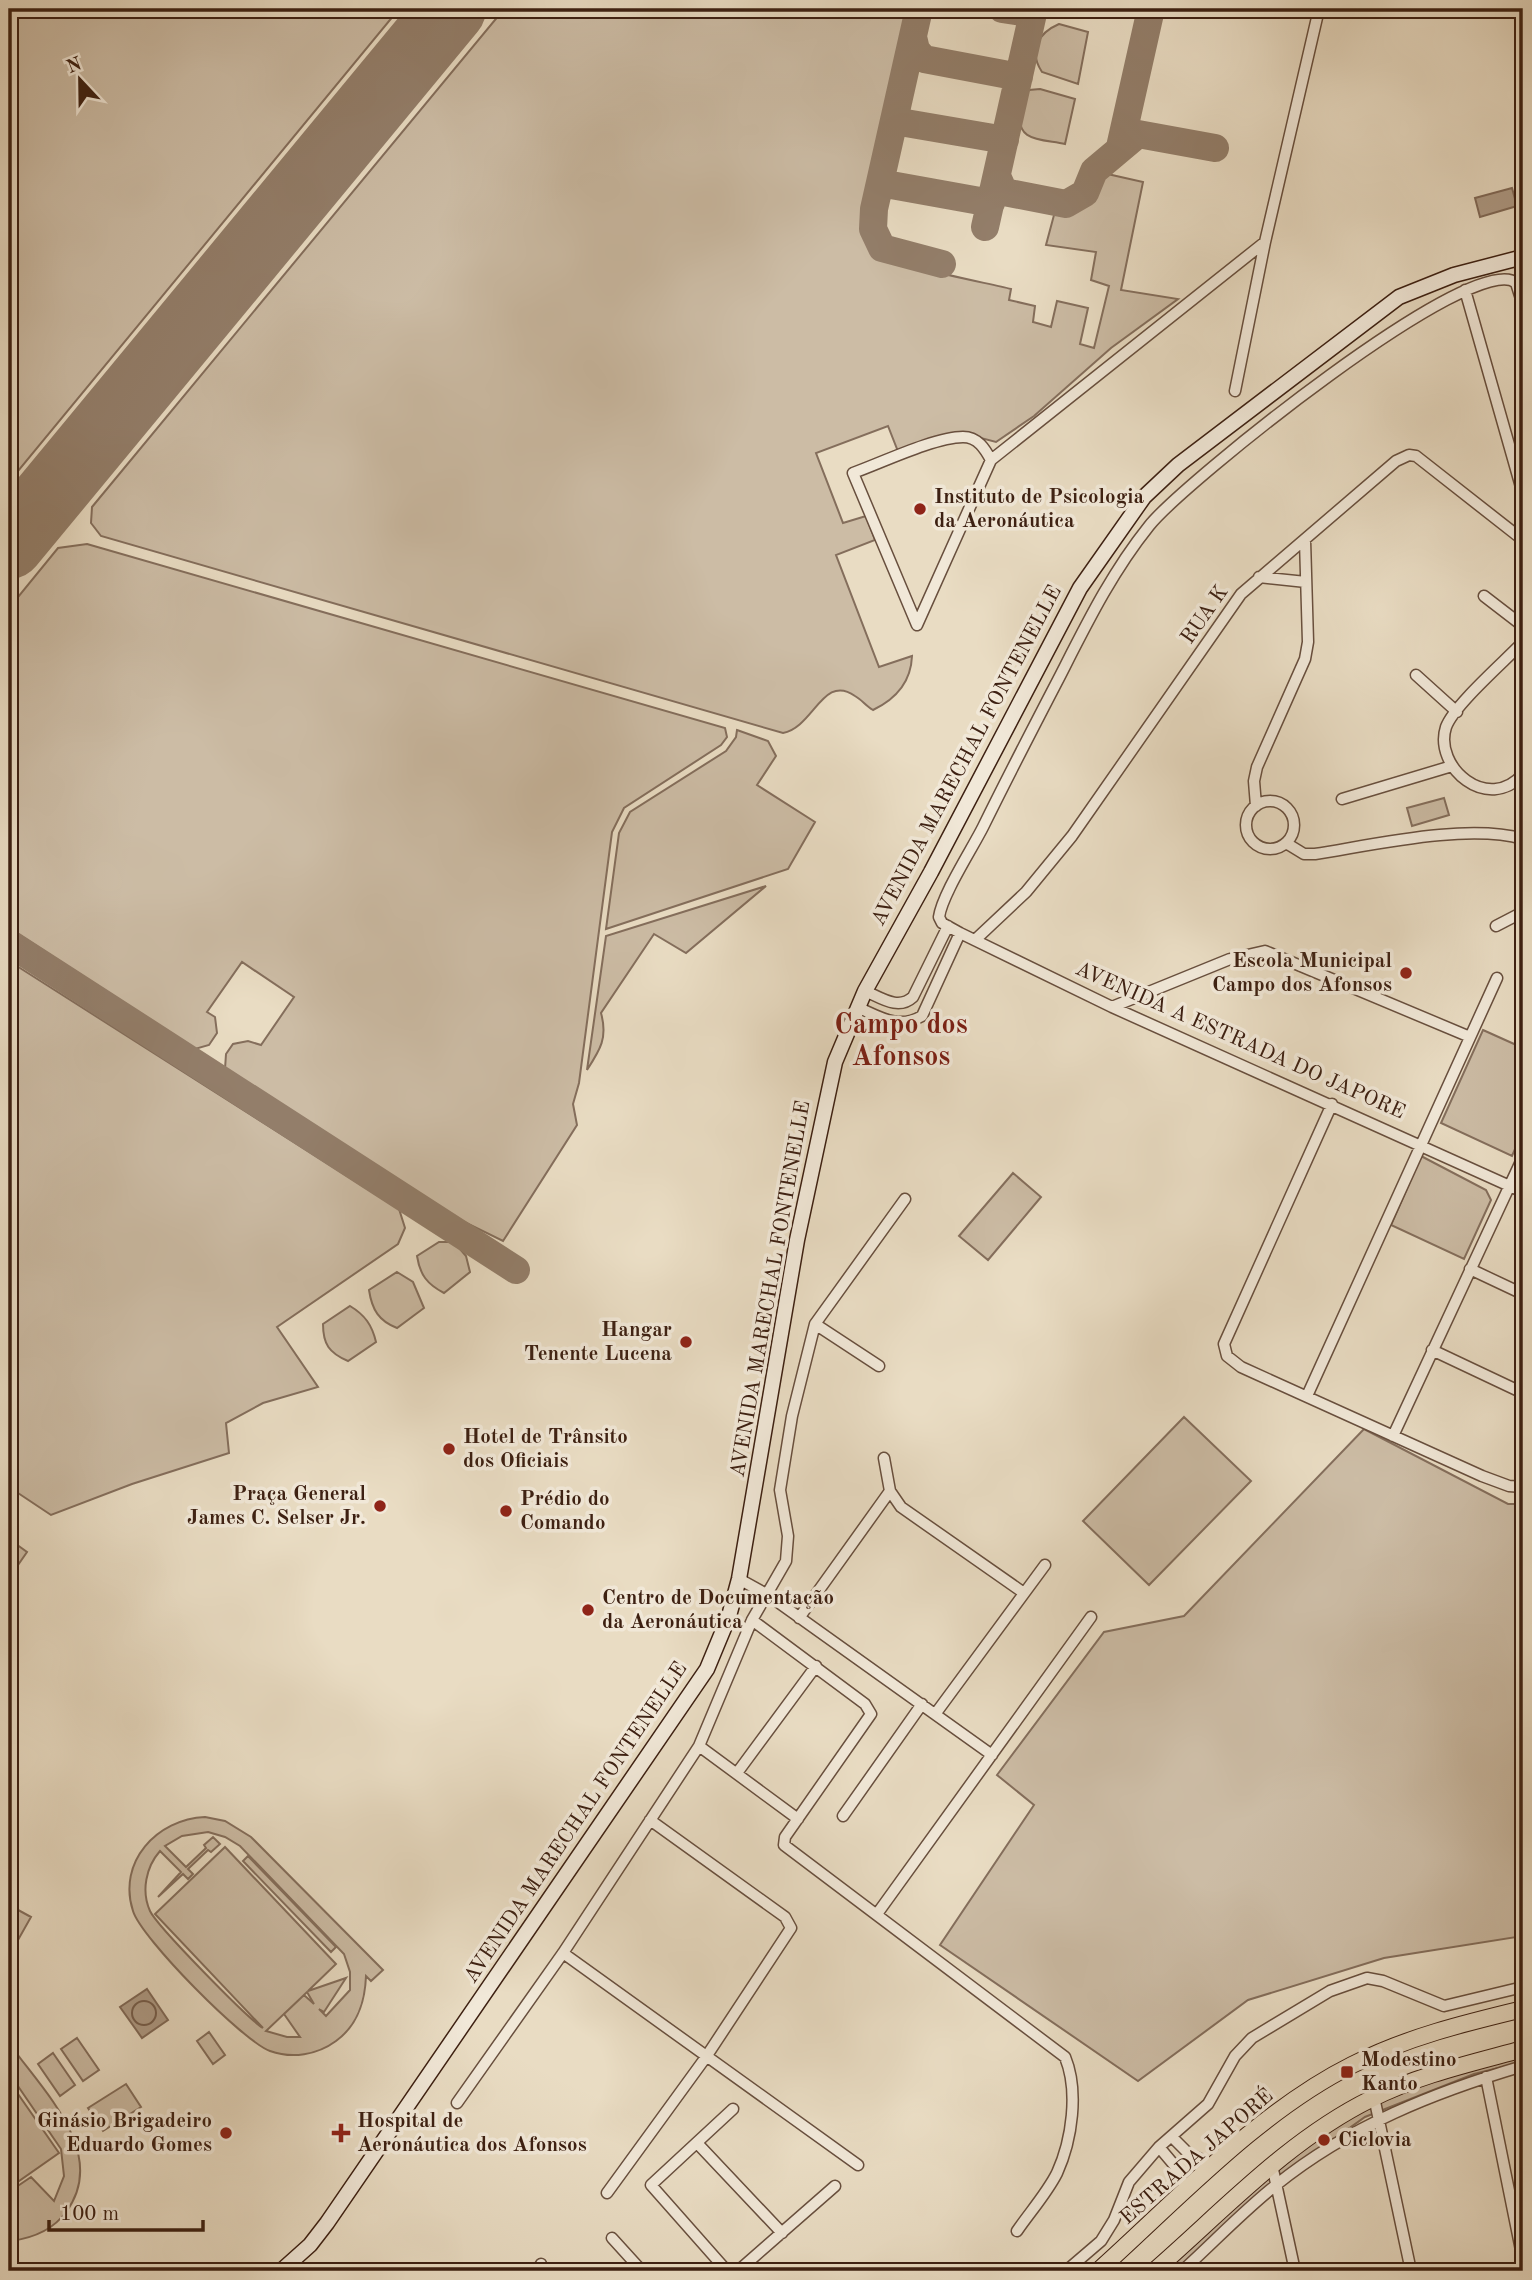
<svg xmlns="http://www.w3.org/2000/svg" width="1532" height="2280" viewBox="0 0 1532 2280" font-family="'Old Standard TT',serif">
<style>
.green{fill:#ccbca5;stroke:#846e5c;stroke-width:2;fill-rule:evenodd}
.water{fill:#af9c87;stroke:#816a58;stroke-width:2}
.lines{fill:none;stroke-linecap:round;stroke-linejoin:round}
.shore{stroke:#765e4c;stroke-width:2}
.taxiway{stroke:#937e6a;stroke-width:28}
.runway{stroke:#937e6a;stroke-width:70}
.street-casing{stroke:#684f3e;stroke-width:13}
.secondary-casing{stroke:#3d2012;stroke-width:17}
.primary-casing{stroke:#3d2012;stroke-width:18}
.street{stroke:#f1e8d8;stroke-width:10}
.secondary{stroke:#f1e8d8;stroke-width:14}
.primary{stroke:#e9dcc3;stroke-width:16}
.poi-dot{fill:#8f2418;stroke:#f1e8d8;stroke-width:2.5}
.labels{text-anchor:middle;dominant-baseline:central;stroke-width:7;stroke-linejoin:round;paint-order:stroke}
.poi-label{font-size:21px;font-weight:bold;fill:#3d2012;stroke:#f1e8d8;text-anchor:start}
.street-label{font-size:21px;fill:#3d2012;stroke:#f1e8d8}
.district-label{font-size:28px;font-weight:bold;fill:#7a1f14;stroke:#f1e8d8}
</style>
<rect width="100%" height="100%" fill="#e9dcc3"/>
<filter id="stains"><feTurbulence type="fractalNoise" baseFrequency=".00286" numOctaves="4"/><feColorMatrix values="0 0 0 0 .2 0 0 0 0 .09 0 0 0 0 .02 0 0 0 .5 -.17"/></filter>
<radialGradient id="worn" r=".72"><stop offset=".6" stop-color="#630" stop-opacity="0"/><stop offset="1" stop-color="#630" stop-opacity=".3"/></radialGradient>
<path class="green" d="M9,9H399L9,482Z
M504,9H911L865,219C865,230 867,240 875,249C891,266 984,282 1011,289L1009,300L1035,306L1033,322L1051,327L1057,301L1088,308L1080,344L1094,348L1109,286L1091,280L1096,252L1046,245L1054,215C1084,209 1097,205 1103,173L1143,182L1121,290L1178,299L1111,348L1034,416L996,442L958,432L899,454L888,426L816,453L843,523L866,516L875,540L836,555L879,667L912,656C911,682 896,699 873,710C866,706 862,700 855,696C823,673 814,727 783,733L101,536L91,523L92,507Z
M1059,24L1088,32L1078,84L1042,72C1028,51 1038,33 1059,24Z
M1040,89L1075,99L1065,144C1042,139 1014,142 1021,111C1023,103 1024,97 1029,90Z
M87,544L725,728L727,737L721,745L624,808L612,832L579,1083L573,1104L577,1125L503,1241L446,1213L225,1069L226,1054L233,1044L248,1041L261,1045L294,997L242,962L207,1012L215,1017L217,1033L209,1045L195,1049L9,928V608L58,548Z
M737,730L768,741L776,756L757,785L815,822L788,869L606,929L619,833L630,812L726,751L736,737Z
M1444,798L1449,815L1412,826L1407,808Z
M766,886L686,953L654,934L601,1013C608,1038 600,1050 587,1070L606,936Z
M9,961L399,1209L405,1228L398,1244L277,1327L318,1387L263,1403L226,1423L229,1453L132,1484L51,1515L9,1487Z
M1483,1030L1523,1048V1131L1512,1156L1441,1123Z
M1421,1156L1486,1190L1491,1200L1464,1259L1391,1225Z
M1013,1173L1041,1197L988,1260L959,1236Z
M439,1242H454L466,1256L470,1272L444,1293C427,1284 420,1275 417,1256Z
M397,1272L413,1282L424,1308L397,1328C379,1321 372,1310 369,1290Z
M350,1306C365,1315 372,1325 376,1342L348,1361C329,1353 323,1344 323,1324Z
M1184,1417L1251,1481L1149,1585L1083,1521Z
M1364,1429L1508,1504H1523V1936L1384,1958L1248,2000L1138,2081L940,1945L1034,1805L997,1775L1104,1632L1184,1616Z
M9,1539L27,1552L9,1578Z
M205,1817L225,1821L251,1837L383,1970L371,1981L366,1976C365,2002 358,2025 336,2041C317,2055 292,2059 270,2051C244,2042 141,1938 133,1911C117,1862 157,1819 205,1817ZM208,1832L225,1837L240,1846L344,1954L350,1972V1990L326,2016L319,2009L324,2012L346,1978L308,1991L336,1964L225,1847L155,1914L263,2028C248,2019 157,1926 150,1911C141,1891 146,1867 160,1851L181,1872L158,1897L183,1874L188,1879L193,1874L188,1869L208,1850L211,1852L220,1844L213,1837L204,1845L206,1848L186,1867L165,1846L182,1836ZM307,1992L314,2004L304,1995L284,2014L300,2037H287L266,2031Z
M248,1856L336,1947L331,1952L243,1861Z
M9,1905L31,1917L9,1956Z
M209,2032L225,2055L213,2064L197,2041Z
M77,2038L99,2070L83,2081L61,2049Z
M9,2043C41,2089 110,2153 66,2212C53,2230 33,2238 11,2241H9V2192L31,2177L54,2201L64,2176L61,2149L9,2073Z
M1523,2052V2062L1474,2074L1365,2117L1288,2172L1176,2271H1166L1280,2163L1361,2110L1469,2066Z
M53,2053L75,2085L60,2096L38,2064Z
M9,2081L59,2153L9,2188Z
M126,2084L141,2107L103,2131L88,2108Z"/>
<path class="water" d="M1512,188L1517,206L1480,217L1475,198Z
M147,1989L168,2020L142,2038L120,2007Z"/>
<g class="lines">
<path class="shore" d="M132 2013a12 12 0 1 1 24 0a12 12 0 1 1-24 0Z"/>
<path class="taxiway" d="M919,9L874,209L873,229L882,248L942,264
M1002,9L1022,12L1029,9
M913,37L916,50L924,59L1019,77
M894,121L1005,140
M1120,147L1151,9
M997,176L1004,192L1066,204L1085,193L1094,171L1138,134L1215,148
M880,183L991,203
M985,227L1034,9
M9,943L516,1270"/>
<path class="runway" d="M9,544L451,9"/>
<defs>
<path id="street" d="M1465,290L1523,494
M1523,305L1516,283C1476,247 1182,484 1149,526C1112,572 1087,623 1060,676C1034,726 1008,776 983,827C972,849 942,895 939,917L942,923L960,933L1112,1007L1523,1192
M1235,391L1265,242L1319,9
M1259,577L1306,582
M1484,596L1523,626
M917,625L991,460L1265,242
M917,625L853,473C881,463 935,437 963,437C978,437 985,449 991,460
M1523,642C1505,661 1454,705 1446,727C1433,767 1488,814 1523,774
M1416,675L1457,712
M1342,799L1452,766
M1246 825a24 24 0 1 1 48 0a24 24 0 1 1-48 0Z
M1256,806L1254,781L1257,767L1305,659L1308,642L1305,540
M1286,843L1304,854H1315C1373,845 1467,823 1523,839
M1496,926L1523,912
M975,940L1026,892L1072,836L1241,594L1396,461L1409,455L1416,456L1523,540
M865,991C880,997 898,1011 913,997L948,926
M857,1007C880,1017 898,1030 922,1016L960,933
M1112,1007L1230,959L1265,951L1470,1037
M1332,1104L1224,1344L1227,1356L1241,1367L1482,1476L1509,1486L1523,1487
M1470,1269L1523,1294
M815,1324L879,1366
M1432,1350L1523,1393
M1307,1396L1497,978
M1393,1436L1523,1157
M884,1458L890,1491L901,1507L1024,1593
M739,1579L768,1595L992,1755
M799,1618L890,1491
M752,1620L865,1704L871,1714L785,1837L784,1845L1065,2057C1079,2091 1072,2140 1057,2173C1047,2193 1030,2212 1017,2231
M936,1713L1045,1565
M699,1746L798,1819
M737,1773L816,1666
M843,1816L922,1704
M877,1914L1091,1617
M563,1953L858,2165
M1486,2077L1523,2260
M1374,2097L1411,2271
M457,2103L563,1953L699,1746L752,1620L786,1561L788,1536L780,1490L792,1416L815,1324L905,1199
M1172,2137L1188,2153L1215,2166
M697,2143L782,2233
M1159,2147L1175,2166L1187,2191
M1272,2165L1295,2271
M607,2193L706,2057L791,1928L785,1917L650,1820
M612,2238L642,2271
M541,2264L544,2271
M727,2271L651,2185L733,2109
M738,2271L835,2186
M1066,2271L1101,2241L1114,2220L1129,2182L1159,2147L1208,2104L1235,2056L1252,2038L1330,1991L1367,1978L1383,1981L1444,2006L1523,1987
M1182,2271C1213,2243 1243,2211 1276,2185C1349,2126 1435,2092 1523,2066"/>
<path id="secondary" d="M281,2271L310,2245L327,2223L707,1669L729,1616L739,1579L797,1240L835,1062L865,991L931,872L1080,588L1144,497L1178,465L1399,297L1454,275L1523,257"/>
<path id="primary" d="M1098,2271C1176,2201 1258,2112 1352,2065C1407,2037 1465,2023 1523,2009
M1154,2271C1223,2211 1288,2140 1371,2099C1418,2075 1472,2063 1523,2049"/>
</defs>
<use href="#street" class="street-casing"/>
<use href="#secondary" class="secondary-casing"/>
<use href="#primary" class="primary-casing"/>
<use href="#street" class="street"/>
<use href="#secondary" class="secondary"/>
<use href="#primary" class="primary"/>
</g>
<g class="poi-dot">
<circle cx="920" cy="509" r="7"/>
<circle cx="1406" cy="973" r="7"/>
<circle cx="686" cy="1342" r="7"/>
<circle cx="449" cy="1449" r="7"/>
<circle cx="380" cy="1506" r="7"/>
<circle cx="506" cy="1511" r="7"/>
<circle cx="588" cy="1610" r="7"/>
<rect x="1340" y="2065" width="14" height="14" rx="3.5"/>
<circle cx="226" cy="2133" r="7"/>
<path d="M337.5 2122.5h7v7h7v7h-7v7h-7v-7h-7v-7h7z"/>
<circle cx="1324" cy="2140" r="7"/>
</g>
<g class="labels">
<g class="poi-label">
<text x="934" y="497">Instituto de Psicologia<tspan x="934" dy="24">da Aeronáutica</tspan></text>
<text x="1392" y="961" text-anchor="end">Escola Municipal<tspan x="1392" dy="24">Campo dos Afonsos</tspan></text>
<text x="672" y="1330" text-anchor="end">Hangar<tspan x="672" dy="24">Tenente Lucena</tspan></text>
<text x="463" y="1437">Hotel de Trânsito<tspan x="463" dy="24">dos Oficiais</tspan></text>
<text x="366" y="1494" text-anchor="end">Praça General<tspan x="366" dy="24">James C. Selser Jr.</tspan></text>
<text x="520" y="1499">Prédio do<tspan x="520" dy="24">Comando</tspan></text>
<text x="602" y="1598">Centro de Documentação<tspan x="602" dy="24">da Aeronáutica</tspan></text>
<text x="1361" y="2060">Modestino<tspan x="1361" dy="24">Kanto</tspan></text>
<text x="212" y="2121" text-anchor="end">Ginásio Brigadeiro<tspan x="212" dy="24">Eduardo Gomes</tspan></text>
<text x="357" y="2121">Hospital de<tspan x="357" dy="24">Aeronáutica dos Afonsos</tspan></text>
<text x="1338" y="2140">Ciclovia</text>
</g>
<g class="street-label">
<text transform="translate(1205 615) rotate(-55)">RUA K</text>
<text transform="translate(967 756) rotate(-62)">AVENIDA MARECHAL FONTENELLE</text>
<text transform="translate(1240 1041) rotate(24)">AVENIDA A ESTRADA DO JAPORE</text>
<text transform="translate(771 1289) rotate(-80)">AVENIDA MARECHAL FONTENELLE</text>
<text transform="translate(576 1823) rotate(-56)">AVENIDA MARECHAL FONTENELLE</text>
<text transform="translate(1197 2157) rotate(-41)">ESTRADA JAPORÉ</text>
</g>
<g class="district-label">
<text x="901" y="1026">Campo dos<tspan x="901" dy="32">Afonsos</tspan></text>
</g>
</g>
<rect width="1532" height="2280" fill="none" stroke="#e9dcc3" stroke-width="35"/>
<rect x="10" y="10" width="1511" height="2259" fill="none" stroke="#3d2012" stroke-width="3.5"/>
<rect x="18" y="18" width="1497" height="2245" fill="none" stroke="#3d2012" stroke-width="2"/>
<g transform="translate(80 80) rotate(338)" stroke="#f1e8d8" stroke-width="5" paint-order="stroke">
<path d="M0-5L12 26L0 18L-12 26Z" fill="#3d2012"/>
<text y="-10" font-size="19" font-weight="bold" text-anchor="middle" fill="#3d2012">N</text>
</g>
<path d="M49 2220v10h154v-10" fill="none" stroke="#3d2012" stroke-width="3.5"/>
<text x="60" y="2220" font-size="21" fill="#3d2012" stroke="#f1e8d8" stroke-width="5" paint-order="stroke">100 m</text>
<rect width="100%" height="100%" filter="url(#stains)"/>
<rect width="100%" height="100%" fill="url(#worn)"/>
</svg>
